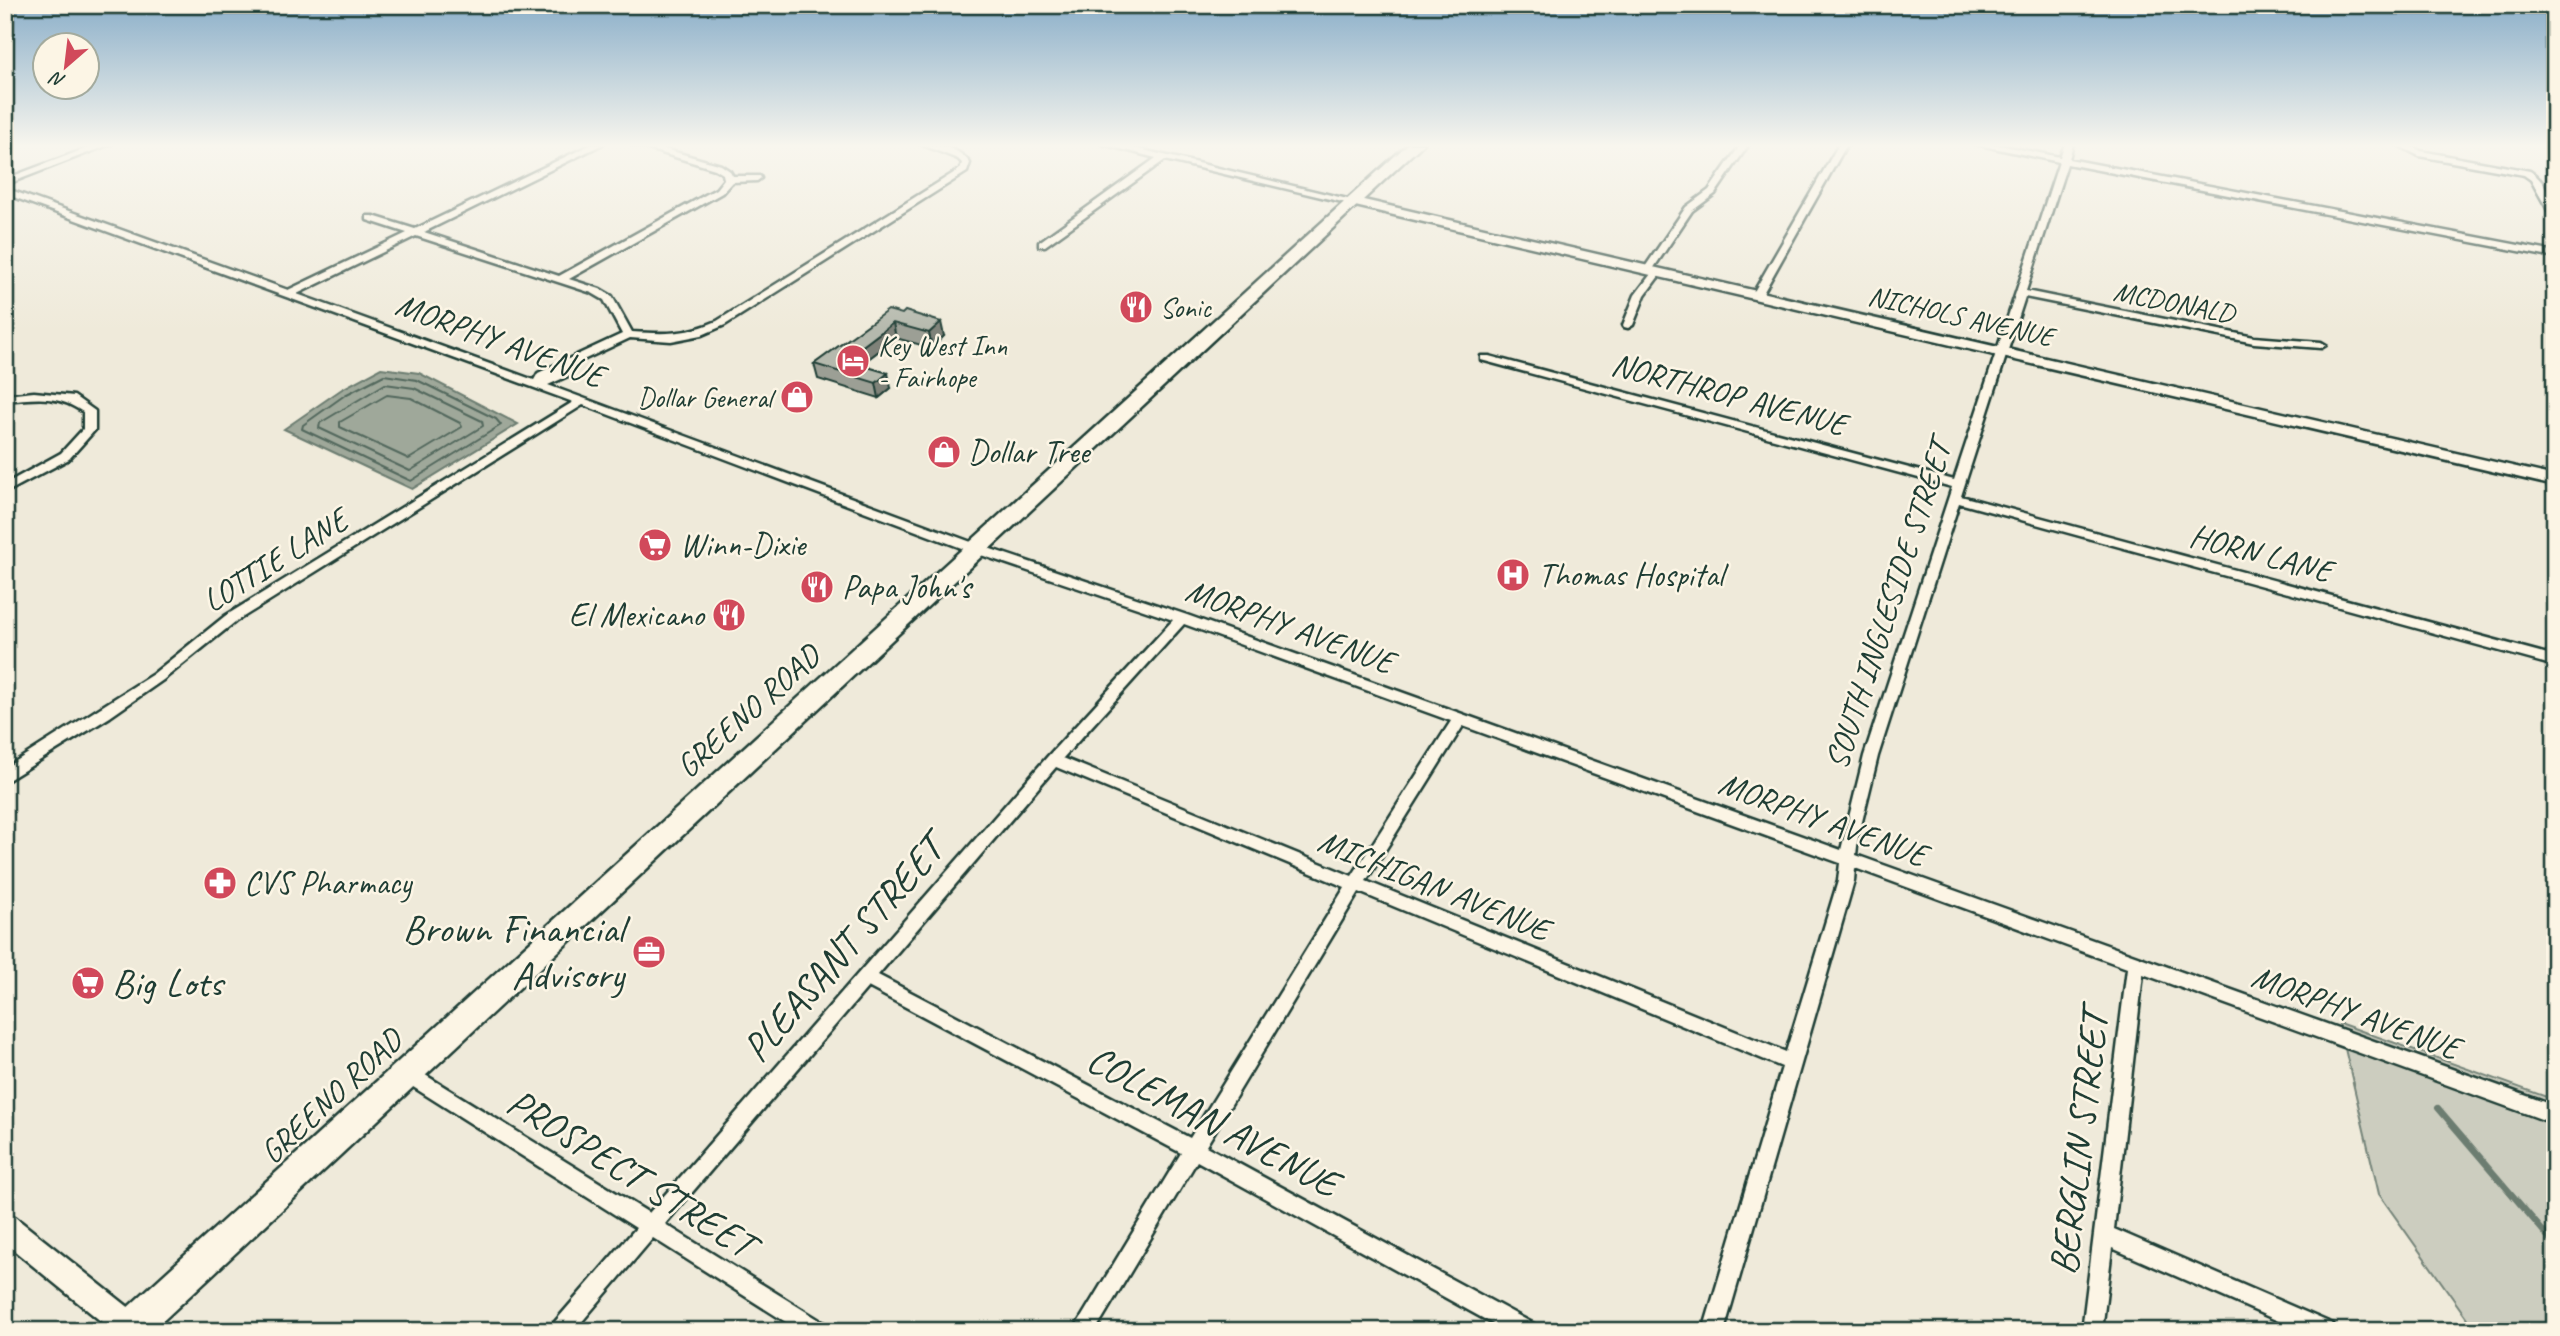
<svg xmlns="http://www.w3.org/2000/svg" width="2560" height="1336" viewBox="0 0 2560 1336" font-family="Caveat,sans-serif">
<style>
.green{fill:#cccdbf;stroke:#76857a;stroke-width:2}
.water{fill:#9fa89a;stroke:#6c7d71;stroke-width:2}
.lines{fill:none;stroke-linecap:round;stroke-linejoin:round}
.shore{stroke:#52685d;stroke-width:2}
.stream{stroke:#6c7d71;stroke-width:6}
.street-casing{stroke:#1f3d34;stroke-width:5}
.secondary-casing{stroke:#1f3d34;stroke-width:5}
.primary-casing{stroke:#1f3d34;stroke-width:5}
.street{fill:#fcf5e5;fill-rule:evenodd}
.secondary{fill:#fcf5e5;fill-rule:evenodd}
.primary{fill:#fcf5e5;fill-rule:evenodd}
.wall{fill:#9c9f95;stroke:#1f3d34;stroke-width:2}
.shaded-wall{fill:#7f8279;stroke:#1f3d34;stroke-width:2}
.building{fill:#b5b9ad;stroke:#1f3d34;stroke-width:2}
.labels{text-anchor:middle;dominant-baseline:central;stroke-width:5;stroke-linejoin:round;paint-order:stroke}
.far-street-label{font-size:28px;fill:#1f3d34;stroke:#fcf5e5}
.far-poi-label{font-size:28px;fill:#1f3d34;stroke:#fcf5e5;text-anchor:start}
.street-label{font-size:33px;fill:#1f3d34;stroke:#fcf5e5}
.poi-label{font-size:33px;fill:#1f3d34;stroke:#fcf5e5;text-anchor:start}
.near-poi-label{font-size:40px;fill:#1f3d34;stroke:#fcf5e5;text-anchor:end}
.near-street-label{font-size:40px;fill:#1f3d34;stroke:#fcf5e5}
</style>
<rect width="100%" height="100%" fill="#efeada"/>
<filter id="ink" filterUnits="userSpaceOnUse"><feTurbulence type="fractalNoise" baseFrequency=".0143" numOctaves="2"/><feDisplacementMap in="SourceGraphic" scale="14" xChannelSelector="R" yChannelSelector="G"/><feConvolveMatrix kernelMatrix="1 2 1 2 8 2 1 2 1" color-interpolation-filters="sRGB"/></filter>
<g filter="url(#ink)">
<path class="green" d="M2339,1023L2555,1100V1331H2476L2379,1194Z"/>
<path class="water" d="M381,368L419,373L518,424L412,489L284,429L342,389Z"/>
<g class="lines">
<path class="shore" d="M384,375L417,380L496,419L501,425L411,481L302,429L303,425L345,395Z
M385,384L414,388L482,421L483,426L410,471L319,428L320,423Z
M387,395L411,398L460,423L462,427L409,459L340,427V422Z"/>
<path class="stream" d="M2438,1108L2555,1245"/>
<defs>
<path id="street" d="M98,144H111L5,185V179Z
M592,144H603L424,232L559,276L716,189L724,179L723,174L715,169L632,144H647L721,165L730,171L733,176H760L761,178L757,181L732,182L722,193L569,279L600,289L612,296L632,332C666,334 685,335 717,321L960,169L962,163L958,159L920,144C939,144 958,147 970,163L967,172L725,325L702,335L671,341L630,338L581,361L568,376L548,385L982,546L1187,615L1841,850L1864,756L1952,487L1481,360V356H1489L1954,480L2059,162L1975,144H1994L2060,157L2065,144H2073L2069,159L2555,252V258L2067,164L2026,291L2254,337L2321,342L2326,345L2321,348L2254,343L2025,297L1961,496L2555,656V666L1959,503L1878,756L1858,838L1856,855L2555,1106V1124L2143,974L2114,1229L2333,1324L2336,1331H2301L2112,1248L2102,1331H2082L2127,968L1855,868L1854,881L1724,1331H1703L1782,1067L1359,892L1206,1146L1534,1324L1537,1331H1506L1197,1161L1095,1331H1073L1181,1153L868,987L665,1224L826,1324L829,1331H800L653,1238L574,1331H550L553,1324L636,1228L402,1080L399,1074L402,1068L408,1066L414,1068L649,1213L1048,756L1173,620L972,552L583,405L235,622L163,680L110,717L5,782V768L153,674L225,616L573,402L5,194V188L288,290L407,233L367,220V216H373L415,229ZM416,236L592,293L604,300L622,334L538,373L534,380L297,294ZM1184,624L1451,721L1352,876L1063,758ZM1463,726L1840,863L1838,881L1786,1052L1366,881ZM1056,767L1345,887L1190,1138L878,975Z
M1102,144H1118L1360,202L1355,205L1165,160L1045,246H1039V242L1156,158Z
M1741,144H1749L1715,194L1692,211L1651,272H1645L1643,270L1686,207L1709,190Z
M1839,144H1847L1762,295L1753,297L1752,295Z
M2396,144H2407L2421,151L2530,171C2544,180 2555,200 2555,217L2550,214L2531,180L2524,175L2419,156Z
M1654,270L1662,272L1645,295L1633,325L1628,328L1624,327L1623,325L1635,295Z
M34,392L74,396L95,411V430L69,459L5,493V484L61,453L83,429V412C57,394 36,398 5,401V395Z"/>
<path id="secondary" d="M1355,198L2555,476V486L1351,205V199Z
M5,1213L15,1217L146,1321L150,1331H113L5,1243Z"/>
<path id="primary" d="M1408,144H1423L152,1331H110L115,1319Z"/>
</defs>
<use href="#street" class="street-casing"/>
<use href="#secondary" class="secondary-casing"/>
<use href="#primary" class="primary-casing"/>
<use href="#street" class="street"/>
<use href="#secondary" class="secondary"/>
<use href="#primary" class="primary"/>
</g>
<path class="wall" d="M902,314L944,336L932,348L896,338L860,365L891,388L879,398L818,379L814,364Z"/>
<path class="shaded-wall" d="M941,322L944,336L932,348L929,333Z
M893,323L896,338L847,375L844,360Z
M888,373L891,388L879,398L876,383Z"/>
<path class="building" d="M888,310L902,314L905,311L941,322L929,333L893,323L844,360L888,373L876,383L814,364Z"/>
</g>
<linearGradient id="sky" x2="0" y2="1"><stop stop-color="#8bafc9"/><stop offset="0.44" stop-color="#f8f6ee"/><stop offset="1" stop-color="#f8f6ee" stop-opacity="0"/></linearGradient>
<rect width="2560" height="331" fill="url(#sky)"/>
<defs>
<symbol id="restaurant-disc" viewBox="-11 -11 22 22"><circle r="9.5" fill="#d1495b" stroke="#fcf5e5"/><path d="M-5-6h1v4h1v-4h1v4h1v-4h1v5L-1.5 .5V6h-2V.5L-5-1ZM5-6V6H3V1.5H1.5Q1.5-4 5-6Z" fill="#fff"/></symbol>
<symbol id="hotel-disc" viewBox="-11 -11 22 22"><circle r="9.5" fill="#d1495b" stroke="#fcf5e5"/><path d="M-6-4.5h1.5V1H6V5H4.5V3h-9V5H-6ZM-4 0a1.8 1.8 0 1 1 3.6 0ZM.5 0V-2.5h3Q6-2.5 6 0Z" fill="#fff"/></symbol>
<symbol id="shop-disc" viewBox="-11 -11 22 22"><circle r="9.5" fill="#d1495b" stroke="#fcf5e5"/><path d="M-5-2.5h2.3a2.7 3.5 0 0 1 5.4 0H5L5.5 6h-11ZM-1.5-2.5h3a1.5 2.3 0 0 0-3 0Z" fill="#fff"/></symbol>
<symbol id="supermarket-disc" viewBox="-11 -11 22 22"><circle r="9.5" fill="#d1495b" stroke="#fcf5e5"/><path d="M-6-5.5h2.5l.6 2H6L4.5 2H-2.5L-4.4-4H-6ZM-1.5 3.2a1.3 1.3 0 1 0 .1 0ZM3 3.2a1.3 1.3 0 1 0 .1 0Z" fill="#fff"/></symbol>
<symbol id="hospital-disc" viewBox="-11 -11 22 22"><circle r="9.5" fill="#d1495b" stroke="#fcf5e5"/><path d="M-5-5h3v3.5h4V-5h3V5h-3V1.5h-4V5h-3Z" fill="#fff"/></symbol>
<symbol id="pharmacy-disc" viewBox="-11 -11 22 22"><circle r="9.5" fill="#d1495b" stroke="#fcf5e5"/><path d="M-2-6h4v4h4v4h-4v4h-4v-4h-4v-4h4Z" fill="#fff"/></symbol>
<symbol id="office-disc" viewBox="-11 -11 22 22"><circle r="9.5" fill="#d1495b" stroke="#fcf5e5"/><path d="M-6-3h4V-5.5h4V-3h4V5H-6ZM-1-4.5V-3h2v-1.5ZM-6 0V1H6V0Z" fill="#fff"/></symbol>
</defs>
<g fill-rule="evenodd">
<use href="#restaurant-disc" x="1117" y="288" width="38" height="38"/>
<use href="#hotel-disc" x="834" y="342" width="38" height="38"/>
<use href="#shop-disc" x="778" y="378" width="38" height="38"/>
<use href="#shop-disc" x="925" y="433" width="38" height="38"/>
<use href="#supermarket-disc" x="636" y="526" width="38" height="38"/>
<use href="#hospital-disc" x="1494" y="556" width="38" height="38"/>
<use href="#restaurant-disc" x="798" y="568" width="38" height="38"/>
<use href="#restaurant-disc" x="710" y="596" width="38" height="38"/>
<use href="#pharmacy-disc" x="201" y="864" width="38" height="38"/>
<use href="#office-disc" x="630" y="933" width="38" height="38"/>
<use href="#supermarket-disc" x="69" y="964" width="38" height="38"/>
</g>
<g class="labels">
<g class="far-street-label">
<text transform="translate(2174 302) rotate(11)">MCDONALD</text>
<text transform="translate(1961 316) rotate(13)">NICHOLS AVENUE</text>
</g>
<g class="far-poi-label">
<text x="1160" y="307">Sonic</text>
<text x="878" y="345">Key West Inn<tspan x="878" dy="32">- Fairhope</tspan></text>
<text x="772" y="397" text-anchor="end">Dollar General</text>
</g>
<g class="street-label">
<text transform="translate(500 340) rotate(20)">MORPHY AVENUE</text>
<text transform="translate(1729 394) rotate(15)">NORTHROP AVENUE</text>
<text transform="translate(2261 553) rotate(15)">HORN LANE</text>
<text transform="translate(275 560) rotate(-32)">LOTTIE LANE</text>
<text transform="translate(1888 605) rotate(-72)">SOUTH INGLESIDE STREET</text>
<text transform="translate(1290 626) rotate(20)">MORPHY AVENUE</text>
<text transform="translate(748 711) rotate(-42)">GREENO ROAD</text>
<text transform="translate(1823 819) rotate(20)">MORPHY AVENUE</text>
<text transform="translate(1434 885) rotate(22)">MICHIGAN AVENUE</text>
<text transform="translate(2356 1012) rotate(20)">MORPHY AVENUE</text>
<text transform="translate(331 1096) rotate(-43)">GREENO ROAD</text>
</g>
<g class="poi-label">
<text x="968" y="452">Dollar Tree</text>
<text x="680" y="545">Winn-Dixie</text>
<text x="1538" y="575">Thomas Hospital</text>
<text x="842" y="587">Papa John's</text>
<text x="704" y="615" text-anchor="end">El Mexicano</text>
<text x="244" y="883">CVS Pharmacy</text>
</g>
<g class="near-poi-label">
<text x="624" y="929">Brown Financial<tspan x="624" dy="46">Advisory</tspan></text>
<text x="112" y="983" text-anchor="start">Big Lots</text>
</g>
<g class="near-street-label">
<text transform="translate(843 949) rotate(-49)">PLEASANT STREET</text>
<text transform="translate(1213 1121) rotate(28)">COLEMAN AVENUE</text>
<text transform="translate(2079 1143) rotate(-83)">BERGLIN STREET</text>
<text transform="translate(631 1173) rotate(32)">PROSPECT STREET</text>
</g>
</g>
<rect width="2560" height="1336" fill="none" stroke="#fcf5e5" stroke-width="28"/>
<rect x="14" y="14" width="2532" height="1308" fill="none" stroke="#1f3d34" stroke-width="2.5" filter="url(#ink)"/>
<g transform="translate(66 66) rotate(208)"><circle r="33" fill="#fcf5e5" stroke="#a4ab9e" stroke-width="2"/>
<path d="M0-5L12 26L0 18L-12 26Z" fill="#d1495b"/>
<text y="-10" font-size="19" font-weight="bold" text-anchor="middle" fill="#1f3d34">N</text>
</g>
</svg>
